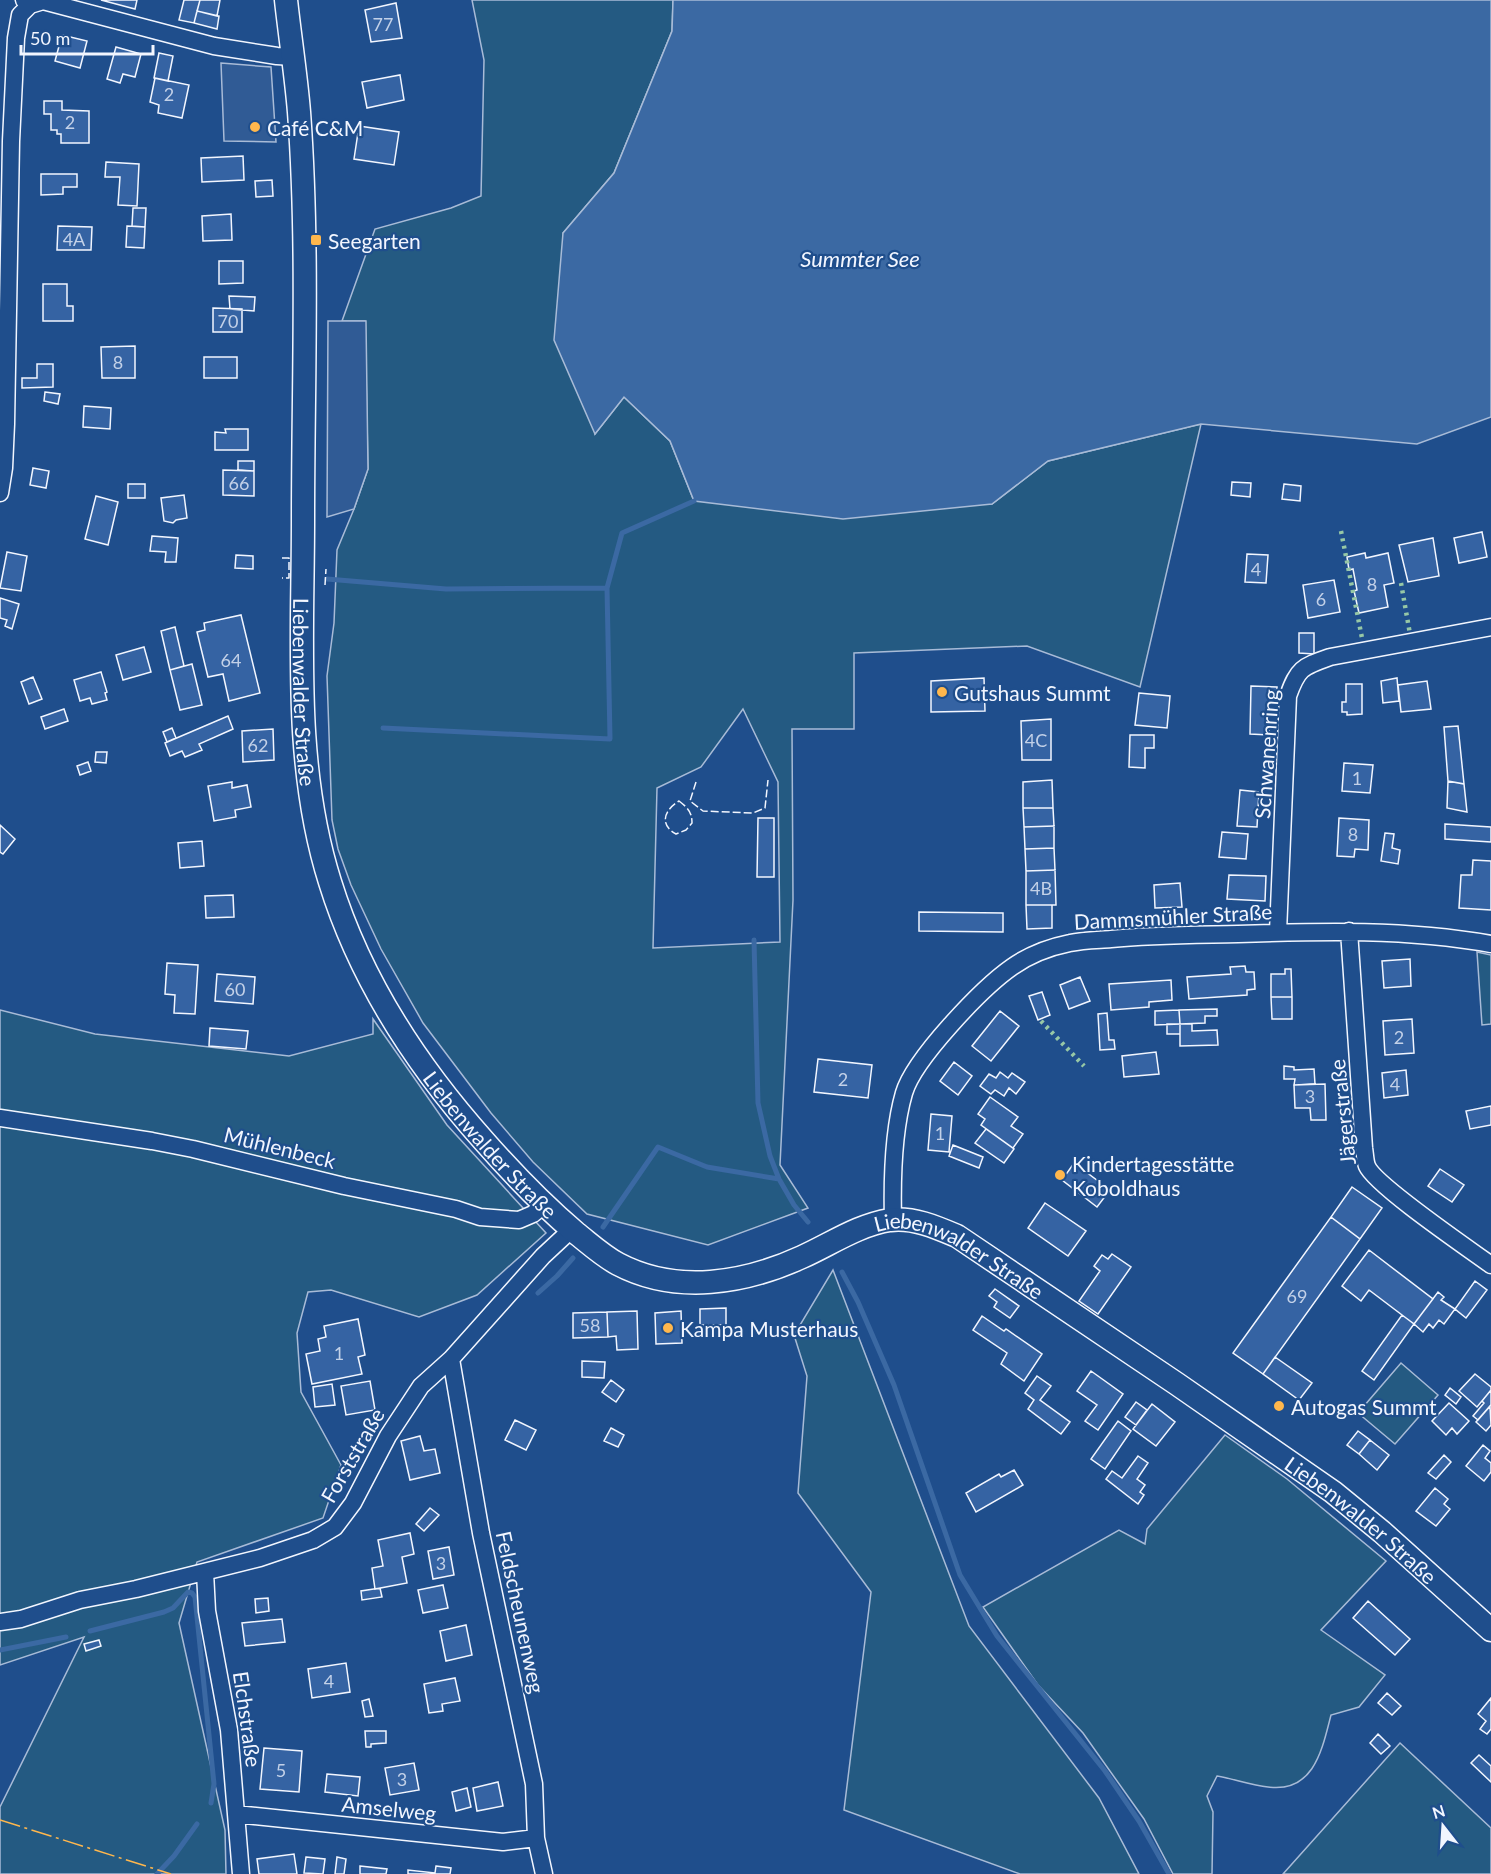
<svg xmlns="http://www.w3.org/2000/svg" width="1491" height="1874" viewBox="0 0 1491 1874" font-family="Lato,sans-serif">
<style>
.green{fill:#245a82;stroke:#a8bbd7;stroke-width:1.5;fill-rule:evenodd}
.parking{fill:#305b95;stroke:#a8bbd7;stroke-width:1.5}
.water{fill:#3b69a3;stroke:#a8bbd7;stroke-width:1.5}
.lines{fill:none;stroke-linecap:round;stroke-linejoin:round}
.stream{stroke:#3b69a3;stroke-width:5}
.building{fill:#3563a3;stroke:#f2f6ff;stroke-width:1.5}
.street-casing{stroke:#f2f6ff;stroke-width:19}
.secondary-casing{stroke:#f2f6ff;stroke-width:25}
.street{stroke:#1f4e8c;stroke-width:16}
.secondary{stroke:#1f4e8c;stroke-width:22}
.hedge{stroke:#97c8a6;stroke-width:4.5;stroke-dasharray:3 4.5;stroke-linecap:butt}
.fence{stroke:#f2f6ff;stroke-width:1.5;stroke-dasharray:8 3;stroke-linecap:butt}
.power{stroke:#ffb74d;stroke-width:1.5;stroke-dasharray:21 4.5 3 4.5;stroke-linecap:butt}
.poi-dot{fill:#ffb74d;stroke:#1f4e8c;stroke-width:2}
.labels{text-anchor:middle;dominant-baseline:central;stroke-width:4.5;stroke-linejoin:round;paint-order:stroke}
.number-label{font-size:18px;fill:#c3d1e8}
.poi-label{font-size:21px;fill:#f2f6ff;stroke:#1f4e8c;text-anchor:start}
.street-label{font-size:21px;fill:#f2f6ff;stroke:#1f4e8c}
.water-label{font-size:22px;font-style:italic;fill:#f2f6ff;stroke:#1f4e8c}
</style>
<rect width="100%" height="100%" fill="#1f4e8c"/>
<path class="green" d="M472,0H673L672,31L614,173L563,233L595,434L624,397L670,441L694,501L992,504L1048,461L1201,424L1140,687L1027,646L854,653V729H792L793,900L780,1165L808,1208L708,1245L587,1214L533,1162L491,1113L423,1023L381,949L351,885L338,849L332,820L327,676L334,623L337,550L354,509L368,469L365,321H342L375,229L451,208L481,196L484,60ZM743,709L778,782L780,942L653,948L657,788L701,767Z
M1477,952L1491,955V1024L1482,1025Z
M0,1010L95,1034L289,1056L373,1034V1019L447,1125L546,1233L477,1295L419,1317L331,1290L308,1292L297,1333L301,1392L341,1465L323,1518L197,1562L179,1623L225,1830L226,1874H0V1807L84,1637L0,1665Z
M833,1270L969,1626L1099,1798L1139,1874H1020L844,1810L871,1592L798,1493L807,1376L794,1335Z
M1401,1363L1438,1395L1395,1444L1358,1413Z
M1225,1435L1287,1479L1386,1561L1321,1630L1385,1675L1359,1707L1331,1715C1322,1750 1314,1793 1268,1787C1251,1785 1234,1779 1217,1776L1207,1796L1213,1812L1212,1874H1173L1144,1819L1083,1733L1038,1685L983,1607L1119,1530L1145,1544L1147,1529Z
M1400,1743L1491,1828V1874H1283Z"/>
<path class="parking" d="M221,63L271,67L276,142L224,141Z
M328,321H366L368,469L354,509L327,517Z"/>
<path class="water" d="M673,0H1491V417L1417,444L1201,424L1048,461L992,504L843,519L694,501L670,441L624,397L595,434L554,340L563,233L614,173L672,31Z"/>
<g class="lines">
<path class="stream" d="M327,579L446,589L607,588L622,533L694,501
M383,728L610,739L607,588
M754,940L758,1103L770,1156L779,1179L794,1205L808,1222
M603,1227L658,1147L707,1167L779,1179
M842,1272L858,1302L894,1385L960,1575L997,1636L1105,1771L1139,1821L1169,1874
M538,1293L557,1276L573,1258
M90,1631L164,1612L173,1608L188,1592L192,1593L195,1597L214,1784L211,1803
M0,1650L66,1637
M157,1874L174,1856L197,1824"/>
</g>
<path class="building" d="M101,0H137L135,9Z
M184,0H200L194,23L179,20Z
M200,0H220L217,16L197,11Z
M396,3L402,38L371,42L365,10Z
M197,11L219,16L217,29L194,23Z
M62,35L87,41L80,68L55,61Z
M116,47L141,54L135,77L123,74L120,83L107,79Z
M159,53L173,56L168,81L154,78Z
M400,75L404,100L367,108L362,82Z
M155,78L189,85L182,118L158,113L159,105L150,102Z
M44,101H62V110L89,111V143H61V134H57V130H51V114H44Z
M359,126L399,132L394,165L354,159Z
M243,156L244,180L202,182L201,158Z
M106,162L139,164L137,206L118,205L120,177H105Z
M41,174H77V187H63V194L41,195Z
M272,180L273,196L256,197L255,181Z
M133,208H146L145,227L132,226Z
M231,214L232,240L203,241L202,216Z
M58,226L92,227L91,250H57Z
M127,226L145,227L144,248L126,247Z
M219,261H243V283L219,284Z
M43,284H67V306H73V321H43Z
M229,296L255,297L254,311L230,309Z
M213,308L242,309V332H213Z
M135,346V378H102L101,347Z
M204,357H237V378H204Z
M37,364H53V387L22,388V378H37Z
M45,392L60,394L58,404L44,401Z
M84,406L111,408L110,429L83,427Z
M225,429H248V450H215V432L226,433Z
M238,461H254V471L238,470Z
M33,468L49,471L46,488L30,485Z
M223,470L254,471V496L223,495Z
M1232,482L1251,483L1250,497L1231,495Z
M128,484H145V498H128Z
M1284,484L1301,486L1300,501L1282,499Z
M184,495L187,518L176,520L173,523L164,521L161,498Z
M96,496L118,502L108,545L85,539Z
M1482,532L1487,557L1459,563L1454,538Z
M152,536L178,538L176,562H165L166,552L150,551Z
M1433,538L1439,576L1408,582L1399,545Z
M7,552L27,556L21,591L0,588Z
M1365,553L1366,558L1388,553L1394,583L1384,585L1388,607L1359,613L1354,591L1357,590L1353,569L1349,570L1347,557Z
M1247,554L1268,555L1266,583L1245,582Z
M236,555L253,556V569L235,568Z
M1334,580L1340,612L1308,618L1303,585Z
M0,598L19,604L12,629L5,626L7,620L0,618Z
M241,615L260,693L229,701L223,674L208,677L197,632L205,630L204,623Z
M175,627L184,666L170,670L161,631Z
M1299,633H1314V654L1299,653Z
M144,647L151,672L123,680L116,655Z
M192,664L202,705L180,710L170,670Z
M101,672L107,692L105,693L107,700L92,704L90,698L80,701L74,680Z
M33,677L42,699L29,704L21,682Z
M984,678L985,711L931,712V681Z
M1397,678L1399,701L1383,703L1381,681Z
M1427,681L1431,709L1401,712L1398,685Z
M1346,684H1362V714L1347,715V712H1342V702H1346Z
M1251,686L1277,687V703H1269V735L1250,734Z
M1139,693L1170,696L1167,728L1135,725Z
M64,709L68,721L45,729L41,717Z
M228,716L233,729L199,744L202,750L185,757L182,751L170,756L165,743Z
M1051,719V760H1022L1021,721Z
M1458,726L1464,784L1448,781L1444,727Z
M172,728L176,738L167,742L163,732Z
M273,729L274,760L243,762L242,731Z
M1130,735H1154V748H1145V768L1129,767Z
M96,752H107L106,763L95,762Z
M88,762L91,771L80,775L77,766Z
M1344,763L1373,765L1370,793L1342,791Z
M1052,780L1053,808H1023V782Z
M1448,781L1464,784L1467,812L1447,808Z
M232,782V788L247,785L251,807L235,810L236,817L214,821L208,786Z
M1240,790L1259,792L1257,827L1237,826Z
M1023,808H1053L1054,826L1024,827Z
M758,818H774V877H757Z
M1339,818L1369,820L1368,850L1355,849L1354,857L1337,856Z
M1445,824L1491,827V842L1445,839Z
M0,825L15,839L3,854L0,852Z
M1054,826V848L1025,849L1024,827Z
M1222,832L1248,834L1246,859L1219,857Z
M1385,833L1394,834L1392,848L1400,850L1398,864L1381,861Z
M202,841L204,866L180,868L178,843Z
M1054,848L1055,870L1026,871L1025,849Z
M1473,860L1491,861V910L1459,908L1461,875H1472Z
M1055,870L1056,905H1026V871Z
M1229,875L1266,876L1265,901L1227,899Z
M1180,883L1182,907L1155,908L1154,885Z
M233,895L234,917L206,918L205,896Z
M1026,905H1052V928L1027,929Z
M919,912L1003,913V932L919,931Z
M1410,959L1411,986L1384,988L1382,961Z
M167,963L198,965L195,1014L174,1013L175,995L165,994Z
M1245,966L1246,972H1254L1255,989L1247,990V995L1189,999L1187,977L1231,974L1230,967Z
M1285,969H1291L1292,997H1271V974H1285Z
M217,974L255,977L253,1004L215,1001Z
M1080,977L1090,1001L1069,1009L1060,985Z
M1171,980L1172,1000L1149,1002V1007L1111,1010L1109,984Z
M1042,992L1050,1015L1038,1020L1029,996Z
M1271,997H1292V1019H1272Z
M1217,1009V1016H1205V1023L1180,1024L1179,1010Z
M1179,1010L1180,1024L1155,1025V1011Z
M1000,1011L1019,1026L991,1061L972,1046Z
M1107,1013L1109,1040H1114L1115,1049L1100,1050L1098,1014Z
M1412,1019L1414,1053L1385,1055L1383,1021Z
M1167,1024H1180V1034H1167Z
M1180,1024H1192V1031L1217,1030L1218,1045L1180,1046Z
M210,1028L248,1031L246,1049L209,1046Z
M1156,1052L1159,1074L1124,1077L1122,1056Z
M818,1059L872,1065L868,1098L814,1092Z
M954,1062L972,1076L958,1095L940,1081Z
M1284,1066L1294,1067V1070L1314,1069L1315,1084L1294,1085L1295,1079H1284Z
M1406,1070L1408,1095L1384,1098L1382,1073Z
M1000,1072L1008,1078L1012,1073L1025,1082L1016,1094L1009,1088L1004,1096L995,1090L991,1094L980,1086L989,1074L996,1078Z
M1325,1084L1326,1120H1311L1310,1108H1295L1294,1085Z
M990,1097L1018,1117L1011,1126L1023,1134L1013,1148L981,1125L985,1119L978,1114Z
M1491,1106V1125L1470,1129L1466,1111Z
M931,1114L952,1116L949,1152L928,1150Z
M986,1129L1014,1149L1004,1163L975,1143Z
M953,1145L983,1157L979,1168L949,1156Z
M1074,1163L1110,1190L1097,1207L1062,1180Z
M1440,1169L1464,1185L1452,1202L1428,1186Z
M1352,1187L1382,1208L1360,1239L1331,1217Z
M1045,1203L1086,1231L1068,1256L1028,1228Z
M1331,1217L1360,1239L1263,1374L1233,1353Z
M1369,1250L1433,1299L1414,1324L1369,1290L1361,1301L1342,1286Z
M1112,1254L1131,1267L1098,1314L1079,1301L1100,1271L1094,1266L1102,1255L1108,1259Z
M1475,1281L1487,1290L1466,1318L1455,1309Z
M995,1289L1019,1306L1010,1318L994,1307L997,1302L989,1296Z
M1438,1292L1444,1297L1441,1300L1455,1309L1444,1324L1439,1320L1433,1328L1429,1324L1423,1332L1414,1324Z
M726,1308V1325H700V1309Z
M637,1311L638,1349L617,1350L616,1336L608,1337L607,1312Z
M681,1311L682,1343L656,1344L655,1313Z
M607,1312L608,1337L573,1338V1313Z
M1402,1315L1414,1324L1374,1380L1362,1371Z
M982,1316L1004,1331L1006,1329L1042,1354L1024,1381L1001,1364L1007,1353L973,1330Z
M358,1319L365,1355L358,1357L362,1374L312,1384L306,1354L320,1351L318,1339L326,1337L324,1326Z
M1275,1357L1312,1383L1299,1400L1263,1374Z
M582,1361L605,1362L604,1378L582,1377Z
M1091,1371L1123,1394L1098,1430L1085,1421L1097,1405L1077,1391Z
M1475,1374L1491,1387V1390L1477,1407L1459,1391Z
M1037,1376L1051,1386L1040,1400L1070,1422L1061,1434L1028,1409L1034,1400L1025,1393Z
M611,1380L624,1390L616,1402L602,1392Z
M370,1381L375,1410L346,1415L341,1386Z
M332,1384L335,1405L315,1407L313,1387Z
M1450,1388L1461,1397L1456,1404L1445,1395Z
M1491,1390V1405L1478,1420L1473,1416L1484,1403L1482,1401Z
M1136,1402L1147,1410L1136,1425L1125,1417Z
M1449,1403L1469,1421L1457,1434L1452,1428L1446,1435L1432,1421Z
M1152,1404L1175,1422L1156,1446L1133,1429Z
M1490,1406L1491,1425L1486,1431L1476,1422Z
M515,1420L536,1430L526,1450L505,1440Z
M1118,1421L1131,1431L1105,1469L1091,1459Z
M611,1428L624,1435L618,1447L604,1441Z
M1358,1431L1370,1440L1359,1454L1347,1445Z
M420,1436L424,1451L435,1449L440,1473L410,1480L401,1441Z
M1370,1440L1389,1455L1377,1470L1359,1454Z
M1483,1445L1490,1451L1485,1458L1491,1463V1472L1484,1481L1466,1466Z
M1444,1455L1451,1462L1436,1479L1428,1473Z
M1138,1456L1148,1463L1137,1479L1145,1485L1140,1492L1144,1495L1138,1504L1106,1479L1112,1471L1122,1478Z
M1014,1470L1023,1485L976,1512L966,1493L999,1474L1001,1477Z
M1435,1488L1448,1499L1444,1504L1450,1509L1436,1526L1416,1511Z
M430,1508L439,1515L424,1531L416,1524Z
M410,1533L414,1554L402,1557L407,1583L375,1589L372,1568L383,1566L378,1540Z
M449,1547L454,1575L433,1579L428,1551Z
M443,1585L448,1608L423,1613L418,1590Z
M380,1588L382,1597L362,1600L361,1591Z
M268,1598L269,1611L256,1613L255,1599Z
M1368,1601L1410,1639L1395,1655L1353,1618Z
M282,1619L285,1642L245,1646L242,1623Z
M466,1625L472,1655L446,1661L440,1631Z
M99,1640L101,1646L86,1651L84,1644Z
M346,1663L350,1692L312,1698L308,1669Z
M455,1678L460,1701L442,1704L443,1711L429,1713L424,1684Z
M1387,1693L1401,1706L1392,1715L1378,1703Z
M1491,1698V1729L1487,1734L1480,1729L1486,1721L1478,1714Z
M369,1699L373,1716L365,1717L362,1701Z
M365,1731H386V1743L371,1744V1747H366Z
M1378,1734L1390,1746L1381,1754L1370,1743Z
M264,1748L302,1751L299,1792L260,1789Z
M1479,1755L1491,1766V1782L1471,1763Z
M414,1763L419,1790L390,1795L385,1768Z
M327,1774L360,1777L358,1796L325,1792Z
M498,1782L503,1806L477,1811L473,1788Z
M467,1788L471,1807L456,1811L452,1792Z
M294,1854L297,1874H259L257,1859Z
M306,1857L325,1859L323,1874L304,1873Z
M337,1857L346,1859L344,1874H335Z
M360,1866L387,1869L386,1874H360Z
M436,1866L451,1868L450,1874H408V1870L435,1873Z"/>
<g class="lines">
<defs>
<path id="street" d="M24,0L30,5L43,1L214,46L277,56L293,57
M0,493L4,468L6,424L11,141L16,38L20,15L30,5
M1349,931L1364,1148C1365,1153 1365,1161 1367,1166C1375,1185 1469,1249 1491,1265
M1278,932L1288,696C1298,668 1302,667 1330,657L1491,627
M0,1118L152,1141L193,1149L344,1186L456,1209L480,1217L519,1220L533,1214L544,1205
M893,1220C892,1181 893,1131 904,1093C914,1059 982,988 1012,967C1029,955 1050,947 1070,943C1083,940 1098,940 1111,939C1153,935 1195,935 1238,934C1322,931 1407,929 1491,944
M451,1359L481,1533L534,1784L536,1838L544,1874
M205,1572L207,1611L229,1730L241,1874
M0,1622L21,1619L80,1600L136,1589L260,1558L313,1540L335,1527L353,1503L388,1436L421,1386L451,1359L543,1256L572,1229
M236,1814L503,1842L536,1838"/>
<g id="secondary">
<path id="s1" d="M286,0C290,37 296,75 299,112C309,248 303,384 303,520C303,641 293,765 330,882C360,979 417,1066 484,1141C513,1174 543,1205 576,1233C590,1244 603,1256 618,1264C677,1295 745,1283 802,1257C831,1244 858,1225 890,1220C913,1217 936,1227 957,1236L1177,1384L1333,1492L1382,1532L1491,1630"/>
</g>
</defs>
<use href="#street" class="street-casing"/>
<use href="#secondary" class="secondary-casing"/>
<use href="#street" class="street"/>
<use href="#secondary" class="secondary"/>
<path class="hedge" d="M1341,531L1362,638
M1401,583L1410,634
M1041,1021L1084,1066"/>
<path class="fence" d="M282,558H289V578H282
M325,585L326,569
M696,782L690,801L703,811L753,813L765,808L768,780
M679,801C688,808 692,812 692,823L686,830L676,834C659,825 664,810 679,801Z"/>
<path class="power" d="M0,1820L171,1874"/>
</g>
<g class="poi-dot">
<circle cx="255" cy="127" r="6"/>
<rect x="310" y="234" width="12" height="12" rx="3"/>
<circle cx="942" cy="692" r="6"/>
<circle cx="1060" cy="1175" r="6"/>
<circle cx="668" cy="1328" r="6"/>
<circle cx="1279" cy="1406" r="6"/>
</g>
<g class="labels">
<g class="number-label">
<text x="383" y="24">77</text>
<text x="169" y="94">2</text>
<text x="70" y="122">2</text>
<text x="74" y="239">4A</text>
<text x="228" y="321">70</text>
<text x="118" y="362">8</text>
<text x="239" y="483">66</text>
<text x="1256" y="569">4</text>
<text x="1372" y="584">8</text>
<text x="1321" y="599">6</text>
<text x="231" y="660">64</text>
<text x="1036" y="740">4C</text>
<text x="258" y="745">62</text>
<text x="1357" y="778">1</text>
<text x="1353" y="834">8</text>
<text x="1041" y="888">4B</text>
<text x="235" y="989">60</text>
<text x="1399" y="1037">2</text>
<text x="843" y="1079">2</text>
<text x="1395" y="1084">4</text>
<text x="1310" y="1096">3</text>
<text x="940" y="1133">1</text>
<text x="1297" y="1296">69</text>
<text x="590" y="1325">58</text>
<text x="339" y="1353">1</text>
<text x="441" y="1563">3</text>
<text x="329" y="1681">4</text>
<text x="281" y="1770">5</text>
<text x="402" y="1779">3</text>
</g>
<g class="poi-label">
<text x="267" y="127">Café C&amp;M</text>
<text x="328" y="240">Seegarten</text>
<text x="954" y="692">Gutshaus Summt</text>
<text x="1072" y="1163">Kindertagesstätte<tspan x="1072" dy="24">Koboldhaus</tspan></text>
<text x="680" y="1328">Kampa Musterhaus</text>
<text x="1291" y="1406">Autogas Summt</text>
</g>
<g class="street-label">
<text stroke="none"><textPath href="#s1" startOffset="693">Liebenwalder Straße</textPath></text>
<text transform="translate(1266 754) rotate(-86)">Schwanenring</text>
<text transform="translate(1173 916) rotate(-3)">Dammsmühler Straße</text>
<text transform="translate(1342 1112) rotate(-96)">Jägerstraße</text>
<text stroke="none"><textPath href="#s1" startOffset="1196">Liebenwalder Straße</textPath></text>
<text transform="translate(280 1147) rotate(14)">Mühlenbeck</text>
<text stroke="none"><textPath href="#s1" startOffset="1736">Liebenwalder Straße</textPath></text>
<text transform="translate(352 1455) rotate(-60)">Forststraße</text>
<text stroke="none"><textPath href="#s1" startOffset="2222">Liebenwalder Straße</textPath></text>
<text transform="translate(521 1612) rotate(78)">Feldscheunenweg</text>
<text transform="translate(248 1719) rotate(82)">Elchstraße</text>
<text transform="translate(389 1808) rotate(6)">Amselweg</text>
</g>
<g class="water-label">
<text x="860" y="258">Summter See</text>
</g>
</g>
<g transform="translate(1443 1826) rotate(343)" stroke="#1f4e8c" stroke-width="4.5" paint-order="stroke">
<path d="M0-4.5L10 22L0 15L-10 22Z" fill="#f2f6ff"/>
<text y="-9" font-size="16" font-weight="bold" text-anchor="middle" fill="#f2f6ff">N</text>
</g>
<path d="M21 45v9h132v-9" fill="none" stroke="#f2f6ff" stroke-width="3"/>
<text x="30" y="45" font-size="18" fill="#f2f6ff" stroke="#1f4e8c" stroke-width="4.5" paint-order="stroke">50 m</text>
</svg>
